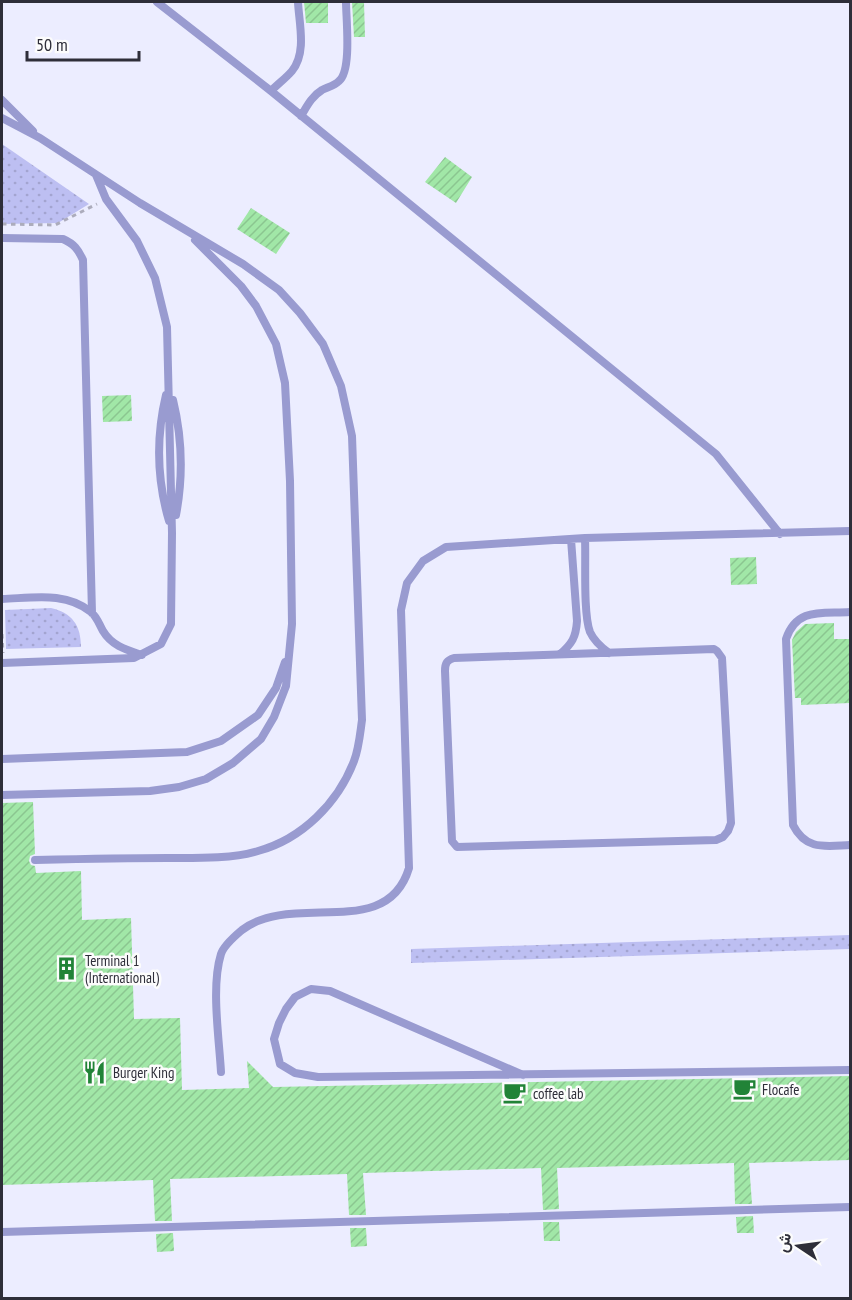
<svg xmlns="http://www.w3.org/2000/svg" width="852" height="1300" viewBox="0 0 852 1300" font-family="'PT Sans Narrow',Vazirmatn,sans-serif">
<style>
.grass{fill:url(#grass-dots)}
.building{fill:url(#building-hatch)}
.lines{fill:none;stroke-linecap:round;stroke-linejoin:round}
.path{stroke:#acacbc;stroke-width:3;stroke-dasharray:4.5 4.5;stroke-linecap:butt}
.lane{stroke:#999bd0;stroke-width:8}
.labels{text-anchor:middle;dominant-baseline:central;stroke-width:5;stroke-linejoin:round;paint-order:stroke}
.poi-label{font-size:15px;fill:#2e2e39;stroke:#fcfcfc;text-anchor:start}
</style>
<defs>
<pattern id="grass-dots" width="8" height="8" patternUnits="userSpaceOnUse" patternTransform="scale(1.5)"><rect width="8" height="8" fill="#bdbff2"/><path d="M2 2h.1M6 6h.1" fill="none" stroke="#a3a4d0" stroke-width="1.8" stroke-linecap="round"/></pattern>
<pattern id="building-hatch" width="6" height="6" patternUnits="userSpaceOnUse" patternTransform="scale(1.5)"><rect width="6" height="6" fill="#a1e7a7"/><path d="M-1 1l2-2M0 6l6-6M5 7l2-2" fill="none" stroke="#8bc690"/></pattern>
</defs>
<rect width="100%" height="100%" fill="#ecedff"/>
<path class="grass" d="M2,144L89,204L58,223L2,224Z
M51,608C72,613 81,625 81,647L6,649L5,610Z
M850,935V949L411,963V949Z"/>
<path class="building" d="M304,2H328V23H306Z
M352,2H364L365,37H354Z
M445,157L472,177L456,203L425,182Z
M251,208L290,233L276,254L237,229Z
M131,395L132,421L103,422L102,396Z
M756,557L757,584L731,585L730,558Z
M834,623V639H850V703L801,705V698H795L792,640L796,632L805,624Z
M33,802L35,854L30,856L29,861L31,865L35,866L36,873L81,871L82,920L131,918L134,1019L180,1018L182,1090L249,1088L247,1061L273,1087L850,1076V1160L749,1163L752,1204H735L734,1163L557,1168L559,1209L543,1210L541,1168L363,1173L366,1215H349L347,1174L170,1179L172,1221H155L153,1180L2,1185V803Z
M753,1216L754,1233H737L736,1217Z
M543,1222H559L560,1241H544Z
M350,1228H366L367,1246L351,1247Z
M173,1233L174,1251L157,1252L156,1234Z"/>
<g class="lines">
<path class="path" d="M2,224L55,225L97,204
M2,634L3,653"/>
<path class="lane" d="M157,2L271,91L716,454L780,534
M271,91C278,84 286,78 292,71C307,53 299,23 298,2
M2,100L33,131
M301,116C307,106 312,96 322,90C328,87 334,86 339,81C352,71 346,18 346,2
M2,118L40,138L140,203L243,264L279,290L300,313L323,344L341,386L352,436L362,720C360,734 359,748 354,761C338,803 302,839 258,851C232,859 195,858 167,858C123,858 79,859 35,860
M2,238L63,239C74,244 78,249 83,260L92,613
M166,395C156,437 157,480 169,521
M173,400C182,437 183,478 176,515
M585,538C586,560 583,614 590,632C594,641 601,647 609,653
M2,599C32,598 66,591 91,612C97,617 99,624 103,631C112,646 127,650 142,655
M850,612C822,614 797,607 786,639L793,825C806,851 826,846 850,845
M714,649L717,651L722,658L731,823L728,831L723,837L716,840L457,847L452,841L445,671C445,663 447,660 454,658Z
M560,654C572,644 576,637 577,621L571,539
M2,663L134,658L161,644L171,624L172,533L167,327L155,278L137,241L106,199L96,175
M2,759L187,752L221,741L258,715L276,688L285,662
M2,795L150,791L179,787L206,779L233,763L261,739L274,717L286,686L292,624L290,481L285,383L276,344L256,306L241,286L195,240
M221,1072C219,1037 211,986 221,954C224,945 235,936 242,930C293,891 387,942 409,868L401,610L407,583L423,561L446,547L585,538L850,531
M523,1075L330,991L311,989L295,997L286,1009L279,1023L274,1039L280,1064L295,1073L318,1077L850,1070
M2,1232L850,1207"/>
</g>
<defs>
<symbol id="building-bare" viewBox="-9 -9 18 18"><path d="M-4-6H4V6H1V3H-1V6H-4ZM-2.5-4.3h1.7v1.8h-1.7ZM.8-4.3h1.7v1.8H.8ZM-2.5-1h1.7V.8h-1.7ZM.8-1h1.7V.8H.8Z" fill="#218337" stroke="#fcfcfc" stroke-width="2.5" paint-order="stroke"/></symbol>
<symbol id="restaurant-bare" viewBox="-9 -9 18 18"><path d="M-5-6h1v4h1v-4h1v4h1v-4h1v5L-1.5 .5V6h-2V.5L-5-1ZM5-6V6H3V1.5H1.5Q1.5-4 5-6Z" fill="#218337" stroke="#fcfcfc" stroke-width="2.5" paint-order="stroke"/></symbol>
<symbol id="cafe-bare" viewBox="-9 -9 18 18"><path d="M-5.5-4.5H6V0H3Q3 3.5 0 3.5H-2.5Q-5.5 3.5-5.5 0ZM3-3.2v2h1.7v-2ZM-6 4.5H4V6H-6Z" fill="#218337" stroke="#fcfcfc" stroke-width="2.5" paint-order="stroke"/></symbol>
</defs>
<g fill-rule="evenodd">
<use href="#building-bare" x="50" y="952" width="33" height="33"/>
<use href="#restaurant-bare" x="78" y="1056" width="33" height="33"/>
<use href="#cafe-bare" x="728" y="1072" width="33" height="33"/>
<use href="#cafe-bare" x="498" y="1076" width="33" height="33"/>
</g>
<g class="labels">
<g class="poi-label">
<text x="85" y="960">Terminal 1<tspan x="85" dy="17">(International)</tspan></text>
<text x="113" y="1072">Burger King</text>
<text x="762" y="1089">Flocafe</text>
<text x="533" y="1093">coffee lab</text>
</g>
</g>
<rect width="852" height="1300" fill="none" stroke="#2e2e39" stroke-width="6"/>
<g transform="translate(798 1246) rotate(283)" stroke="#fcfcfc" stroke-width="4.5" paint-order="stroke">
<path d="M0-4.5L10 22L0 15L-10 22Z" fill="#2e2e39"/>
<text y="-9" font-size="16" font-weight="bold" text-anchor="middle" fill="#2e2e39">ش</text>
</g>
<path d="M27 51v9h112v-9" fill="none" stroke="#2e2e39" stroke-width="3"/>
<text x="36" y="51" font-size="18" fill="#2e2e39" stroke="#fcfcfc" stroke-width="4.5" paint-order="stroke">50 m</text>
</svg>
